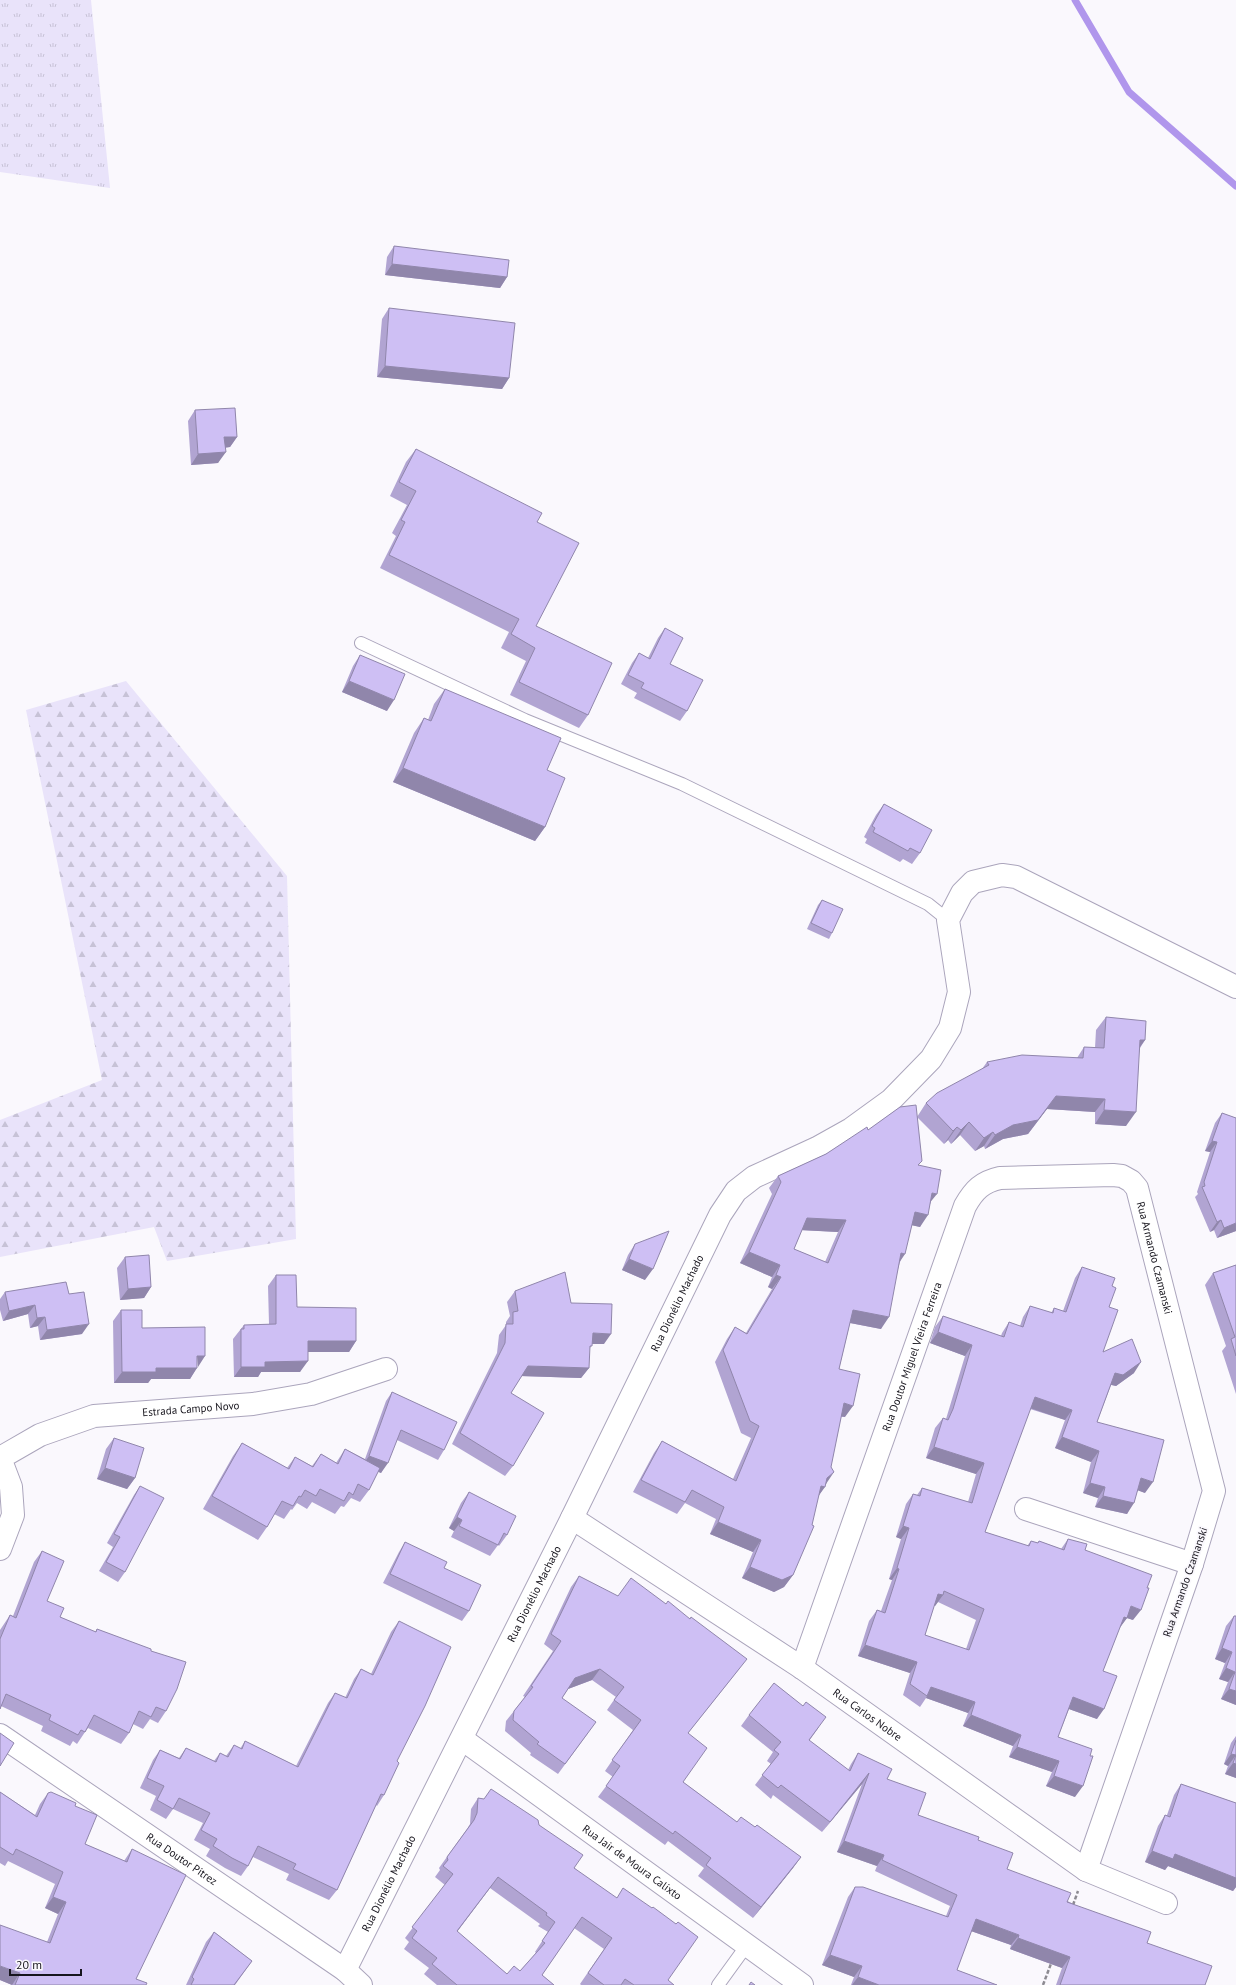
<svg xmlns="http://www.w3.org/2000/svg" width="1236" height="1985" viewBox="0 0 1236 1985" font-family="'PT Sans',sans-serif">
<style>
.grass{fill:url(#grass-tufts)}
.forest{fill:url(#forest-firs)}
.lines{fill:none;stroke-linecap:round;stroke-linejoin:round}
.stream{stroke:#b096ec;stroke-width:7}
.lane-casing{stroke:#aba5bc;stroke-width:14}
.street-casing{stroke:#aba5bc;stroke-width:24}
.path{stroke:#8d8b92;stroke-width:2.5;stroke-dasharray:4 2;stroke-linecap:butt}
.lane{stroke:#fff;stroke-width:12}
.street{stroke:#fff;stroke-width:22}
.wall{fill:#b1a4d2;fill-rule:evenodd}
.shaded-wall{fill:#9086ab}
.building{fill:#cebff4;stroke:#9086ab;fill-rule:evenodd}
.labels{text-anchor:middle;dominant-baseline:central;stroke-width:3.5;stroke-linejoin:round;paint-order:stroke}
.street-label{font-size:11px;fill:#17151d;stroke:#faf8fd}
</style>
<defs>
<pattern id="grass-tufts" width="24" height="20" patternUnits="userSpaceOnUse"><rect width="24" height="20" fill="#e9e3fa"/><path d="M3 7l-1-3M5 7V3M7 7l1-3M15 17l-1-3M17 17v-4M19 17l1-3" fill="none" stroke="#c7c2d6"/></pattern>
<pattern id="forest-firs" width="22" height="20" patternUnits="userSpaceOnUse"><rect width="22" height="20" fill="#e9e3fa"/><path d="M5 1l3.5 6h-7zM16 11l3.5 6h-7z" fill="#c7c2d6"/></pattern>
</defs>
<rect width="100%" height="100%" fill="#faf8fd"/>
<path class="grass" d="M0,0H91L110,188L0,172Z"/>
<path class="forest" d="M126,681L287,876L296,1239L167,1261L154,1227L0,1257V1120L102,1080L26,710Z"/>
<g class="lines">
<path class="stream" d="M1075,0L1129,92L1236,186"/>
<defs>
<path id="lane" d="M361,643L525,720L682,784L928,904L948,920
M718,1985L747,1945"/>
<g id="street">
<path d="M1026,1509L1192,1564"/>
<path id="s1" d="M572,1518L802,1668L1086,1870L1166,1903"/>
<path id="s2" d="M0,1549L13,1515L11,1487L0,1458L40,1435L94,1416L253,1404L311,1394L386,1369"/>
<path id="s3" d="M802,1668L965,1206C974,1190 982,1182 1000,1178L1113,1175L1122,1176L1131,1181L1137,1188L1214,1491L1192,1564L1086,1870"/>
<path id="s4" d="M0,1735L345,1970L361,1985"/>
<path id="s5" d="M462,1739L802,1985"/>
<path id="s6" d="M345,1970L572,1518L720,1215L736,1191L754,1177L817,1148L851,1129L891,1100L931,1059L950,1028L959,992L948,920L962,893L973,882L1002,875L1016,877L1236,987"/>
</g>
</defs>
<use href="#lane" class="lane-casing"/>
<use href="#street" class="street-casing"/>
<path class="path" d="M1073,1905L1078,1891
M1043,1985L1052,1961"/>
<use href="#lane" class="lane"/>
<use href="#street" class="street"/>
</g>
<path class="wall" d="M394,246L507,277L500,288L385,275L387,257Z
M389,308L509,378L502,389L377,377L382,319Z
M195,410L237,437L230,447L225,448L218,463L191,465L188,421Z
M416,449L537,522L536,626L588,715L579,728L510,695L526,661L501,648L509,632L380,568L396,536L392,533L407,505L390,496L406,462Z
M665,628L670,664L687,711L680,721L634,698L637,693L621,684L632,663L639,653L648,658L658,638Z
M360,655L387,711L342,692L353,666Z
M445,689L547,770L545,827L535,841L393,782L414,733L424,718L428,720L434,704Z
M884,804L920,853L912,864L903,859L900,862L865,843L867,839L864,837L876,815Z
M822,900L832,933L829,939L807,929L818,905Z
M1106,1017L1145,1040L1140,1048L1126,1126L1095,1124V1112L1047,1109L1028,1134L1003,1139L985,1149L984,1146L975,1151L960,1135L951,1144L948,1140L944,1144L917,1117L919,1166L931,1202L920,1227L912,1225L900,1262L881,1329L850,1323L839,1369L845,1417H841L826,1484L818,1497L793,1575L784,1587L774,1592L742,1578L753,1552L710,1534L716,1519L685,1503L677,1514L633,1492L654,1453L662,1441L733,1479L751,1438L741,1433L715,1362L727,1339L735,1327L746,1333L772,1289L768,1287L772,1277L740,1263L772,1194L769,1188L778,1176L826,1154L868,1130L917,1117L926,1103L982,1069L987,1062L1077,1058L1084,1047L1095,1048L1096,1030ZM802,1230L838,1232L825,1262L794,1249Z
M1222,1113L1236,1118V1231L1217,1238L1214,1230L1210,1232L1195,1197L1198,1194L1197,1192L1210,1152L1205,1151L1215,1123Z
M635,1244L645,1280L622,1270L628,1255Z
M125,1257L151,1287L144,1298L120,1300L117,1268Z
M1236,1265V1394L1222,1351L1226,1346L1205,1285L1213,1273Z
M1082,1267L1112,1286L1103,1352L1134,1373L1116,1386L1111,1385L1097,1422L1145,1493L1138,1490L1127,1514L1095,1507L1098,1498L1083,1493L1091,1462L1055,1448L1065,1420L1030,1409L985,1532L1027,1546L1031,1541L1038,1543L1039,1541L1061,1549L1068,1539L1085,1550L1133,1620L1127,1618L1119,1628L1103,1671L1097,1719L1069,1709L1058,1737L1075,1797L1046,1786L1052,1772L1009,1757L1013,1746L963,1726L968,1713L926,1698L920,1707L903,1695L910,1673L858,1656L869,1621L877,1610L881,1611L892,1580L889,1579L901,1539L896,1537L906,1504L913,1494L917,1495L922,1488L968,1502L976,1474L926,1458L935,1428L943,1418L946,1419L965,1356L930,1343L935,1327L943,1316L1001,1336L1002,1333L1009,1322L1020,1326L1023,1317L1030,1306L1051,1313L1054,1308L1063,1311L1075,1278ZM938,1602L976,1620L966,1649L925,1635L934,1606H935Z
M276,1275L297,1307L356,1341L349,1352H308L300,1372H261L258,1377H234L233,1339L244,1325L269,1324L268,1286Z
M515,1291L571,1303L604,1344H592L589,1350V1368L581,1378L521,1376L511,1393L513,1466L505,1476L452,1444L497,1353L499,1335L506,1325V1322L510,1316L507,1302Z
M5,1292L69,1294L82,1334L40,1340L38,1326L30,1328L28,1314L3,1321L0,1310V1299Z
M121,1310L142,1328L197,1367L190,1379H151L148,1383H114L113,1321Z
M392,1392L444,1450L438,1460L397,1440L381,1473L378,1471L369,1490L360,1502L351,1498L344,1507L341,1506L335,1514L312,1502L307,1509L297,1503L292,1510L291,1509L284,1519L274,1514L267,1527L258,1540L203,1509L233,1456L242,1443L287,1468L295,1457L312,1466L321,1454L336,1463L345,1449L365,1459L386,1401Z
M114,1438L135,1478L127,1489L97,1479L106,1449Z
M140,1486L125,1572L118,1582L99,1571L113,1547L107,1543L134,1495Z
M469,1492L507,1535L499,1546L498,1545L490,1556L451,1537L454,1531L449,1528L461,1503Z
M405,1542L444,1568L469,1611L462,1621L383,1583L399,1552Z
M42,1551L47,1601L60,1617L95,1632L97,1629L151,1651L166,1711L158,1723L150,1719L143,1729L133,1724L129,1733L121,1744L88,1728L85,1732L77,1744L73,1741L70,1746L41,1731L43,1726L1,1706L0,1709V1630L10,1615L13,1616L34,1562Z
M579,1576L739,1669L688,1733L683,1782L737,1822L755,1827L801,1857L793,1868L753,1918L698,1876L704,1868L668,1841L665,1845L598,1797L613,1777L605,1771L633,1730L607,1710L616,1697L592,1680L568,1689L562,1698L588,1733L558,1774L530,1755L531,1753L505,1731L506,1721L514,1711L525,1697L523,1696L553,1651L544,1644L571,1587Z
M1234,1616L1236,1705L1221,1699L1228,1682L1219,1679L1225,1663L1215,1659L1226,1626Z
M399,1621L397,1761L384,1795L377,1806L376,1805L337,1890L329,1900L286,1880L289,1874L253,1857L248,1866L241,1876L225,1868L206,1856L210,1849L194,1840L203,1823L173,1809L166,1819L150,1810L156,1796L140,1788L153,1760L160,1750L179,1758L186,1748L214,1761L220,1753L226,1756L234,1745L240,1749L245,1741L296,1766L328,1703L335,1693L345,1698L354,1679L361,1669L371,1674L391,1632Z
M749,1715L819,1727L809,1741L848,1770L851,1764L858,1753L887,1779L918,1815L978,1840L1007,1869L1147,1943L1205,1985H1056L1062,1968L1010,1949L1011,1945L971,1931L957,1970L997,1985H851L854,1977L822,1965L848,1897L855,1887L946,1916L950,1906L875,1871L877,1866L837,1852L862,1784L822,1832L773,1795L771,1799L755,1785L771,1764L767,1761L773,1752L741,1726Z
M1236,1736V1778L1225,1774L1228,1766L1224,1764L1231,1743Z
M1181,1784L1236,1803V1887L1233,1891L1168,1866L1165,1870L1145,1862L1158,1826L1165,1815H1167L1174,1795Z
M0,1792L35,1815L40,1804L48,1793L75,1806L85,1844L124,1861L132,1849L136,1979L146,1985H12L0,1980L47,1942L58,1914L45,1908L55,1884L8,1861L5,1866L0,1863Z
M478,1798L539,1825L668,1980L674,1985H581L580,1984L604,1949L574,1928L542,1975L554,1985H437L424,1974L429,1968L404,1949L409,1942L405,1938L445,1885L435,1877L440,1870L439,1868L467,1829L470,1824L471,1809ZM490,1888L540,1924L538,1926L548,1932L535,1952L536,1953L520,1971L507,1974L457,1932Z
M214,1932L252,1961L235,1985H186L206,1942Z"/>
<path class="shaded-wall" d="M392,264L507,277L500,288L385,275Z
M385,366L509,378L502,389L377,377Z
M224,437H237L230,447L217,448Z
M226,452L218,463L191,465L198,454Z
M349,681L394,700L387,711L342,692Z
M403,768L545,827L535,841L393,782Z
M1140,1040H1145L1135,1054Z
M1056,1096L1105,1099L1095,1112L1047,1109L1028,1134L1003,1139L985,1149L995,1135L1013,1125Z
M1104,1110L1136,1112L1126,1126L1095,1124Z
M969,1122L960,1135L951,1144L961,1130Z
M957,1127L948,1140L944,1144L953,1131Z
M993,1132L984,1146L975,1151L984,1138Z
M1212,1141L1217,1142L1210,1152L1205,1151Z
M932,1193L937,1194L928,1205Z
M915,1212L928,1215L920,1227L906,1224Z
M807,1218L846,1220L838,1232L798,1230Z
M1221,1220L1214,1230L1210,1232L1217,1222Z
M1236,1223V1231L1217,1238L1224,1228Z
M749,1252L780,1265L772,1277L740,1263Z
M901,1253L905,1254L897,1266Z
M629,1259L653,1269L645,1280L622,1270Z
M776,1275L781,1277L772,1289L768,1287Z
M151,1287L144,1298L120,1300L128,1289Z
M35,1305L28,1314L3,1321L9,1311Z
M853,1310L889,1317L881,1329L845,1322Z
M45,1317L38,1326L30,1328L37,1318Z
M89,1324L82,1334L40,1340L47,1330Z
M938,1332L972,1345L965,1356L930,1343Z
M593,1333L611,1334L604,1344H585Z
M308,1341H356L349,1352H300Z
M197,1356H205L198,1367Z
M308,1361L300,1372H261L258,1377H234L241,1367L265,1362Z
M1141,1362L1134,1373L1116,1386L1108,1384L1115,1373Z
M528,1366L589,1368L581,1378L520,1376Z
M156,1368H197L190,1379H151L148,1383H114L122,1372Z
M1035,1397L1072,1410L1065,1420L1027,1407Z
M844,1403L853,1406L845,1417L836,1415Z
M1062,1437L1099,1451L1091,1462L1055,1448Z
M934,1447L984,1463L976,1474L926,1458Z
M369,1456L388,1463L381,1473L362,1466Z
M105,1468L135,1478L127,1489L97,1479Z
M834,1472L826,1484L823,1486L825,1487L817,1498H813L827,1478Z
M1141,1478L1153,1482L1145,1493L1134,1489Z
M1090,1483L1105,1487L1098,1498L1083,1493Z
M1103,1496L1134,1503L1127,1514L1095,1507Z
M457,1517L462,1520L454,1531L449,1528Z
M718,1522L761,1540L753,1552L710,1534Z
M903,1526L909,1528L901,1539L896,1537Z
M750,1567L793,1575L784,1587L774,1592L742,1578Z
M897,1568L899,1569L892,1580L889,1579Z
M938,1594L943,1595L935,1606L931,1604Z
M1131,1606L1141,1610L1133,1620L1124,1617Z
M1124,1617L1127,1618L1119,1629Z
M865,1645L917,1662L910,1673L858,1656Z
M1222,1648L1232,1652L1225,1663L1215,1659Z
M1226,1668L1235,1672L1228,1682L1219,1679Z
M600,1669L592,1680L568,1689L575,1678Z
M931,1687L975,1702L968,1713L926,1698L927,1696Z
M1229,1689L1236,1691V1705L1221,1699Z
M1073,1697L1104,1709L1097,1719L1066,1708Z
M971,1715L1021,1735L1013,1746L963,1726Z
M1017,1747L1059,1761L1052,1772L1009,1757Z
M1231,1754L1236,1755L1228,1766L1224,1764Z
M1233,1763L1236,1764V1778L1225,1774Z
M869,1773L862,1784L822,1832L830,1822Z
M1054,1776L1083,1786L1075,1797L1046,1786Z
M844,1841L884,1855L877,1866L837,1852Z
M1152,1851L1175,1854L1236,1878V1887L1233,1891L1168,1866L1165,1870L1145,1862Z
M801,1857L793,1868L753,1918L761,1907Z
M498,1877L490,1888L449,1942L457,1931Z
M53,1897L66,1902L58,1914L45,1908Z
M976,1919L1019,1935L1011,1945L968,1930Z
M1018,1938L1070,1957L1062,1968L1010,1949Z
M830,1955L862,1966L854,1977L822,1965Z
M0,1966L20,1973L12,1985L0,1980Z
M858,1977L879,1985H852Z"/>
<path class="building" d="M394,246L509,260L507,277L392,264Z
M389,308L515,323L509,378L385,366Z
M235,408L237,437H224L226,452L198,454L195,410Z
M416,449L542,513L537,522L579,543L536,626L612,663L588,715L519,682L535,648L511,634L519,619L389,555L405,522L401,520L416,491L399,482Z
M665,628L683,638L670,664L703,680L687,711L641,688L644,683L628,675L639,653L650,659Z
M360,655L405,674L394,700L349,681Z
M445,689L561,738L547,770L565,778L545,827L403,768L424,718L431,721Z
M884,804L932,830L920,853L910,848L908,851L873,832L875,828L872,826Z
M822,900L843,909L832,933L811,923Z
M1106,1017L1146,1021L1145,1040H1140L1136,1112L1104,1110L1105,1099L1056,1096L1038,1120L1013,1125L995,1135L993,1132L984,1138L969,1122L961,1130L957,1127L953,1131L926,1103L937,1093L989,1065L987,1062L1022,1055L1083,1058L1084,1047L1104,1048Z
M916,1105L922,1161L918,1165L941,1170L937,1194L932,1193L928,1215L915,1212L905,1254L901,1253L889,1317L853,1310L839,1369L860,1374L853,1406L844,1403L831,1467L834,1472L827,1478L825,1487L821,1486L812,1525L814,1526L793,1575L782,1580L750,1567L761,1540L718,1522L724,1507L692,1490L685,1502L641,1480L662,1441L736,1481L759,1426L750,1421L723,1350L735,1327L747,1334L781,1277L776,1275L780,1265L749,1252L781,1182L778,1176L826,1154L867,1127L868,1130L900,1107ZM807,1218L846,1220L828,1263L794,1249Z
M1222,1113L1236,1118V1223L1224,1228L1221,1220L1217,1222L1202,1187L1205,1186L1204,1182L1217,1142L1212,1141Z
M669,1231L653,1269L629,1259L635,1244Z
M149,1255L151,1287L128,1289L125,1257Z
M1236,1265V1356L1231,1339L1235,1337L1213,1273Z
M1082,1267L1115,1278L1112,1286L1116,1288L1109,1307L1118,1310L1103,1352L1132,1339L1141,1362L1123,1375L1115,1373L1097,1422L1164,1440L1153,1482L1141,1478L1134,1503L1103,1496L1105,1487L1090,1483L1099,1451L1062,1437L1072,1410L1035,1397L985,1532L1029,1546L1031,1541L1038,1543L1039,1541L1064,1550L1068,1539L1087,1544L1085,1550L1152,1575L1147,1588H1149L1141,1610L1131,1606L1127,1618L1124,1617L1103,1671L1117,1676L1104,1709L1073,1697L1058,1737L1092,1749L1090,1756H1093L1083,1786L1054,1776L1059,1761L1017,1747L1021,1735L971,1715L975,1702L931,1687L927,1696L910,1684L917,1662L865,1645L877,1610L885,1613L899,1569L897,1568L909,1528L903,1526L913,1494L920,1496L922,1488L972,1503L984,1463L934,1447L943,1418L948,1420L953,1409L972,1345L938,1332L943,1316L1004,1337L1009,1322L1023,1327L1030,1306L1053,1313L1054,1308L1066,1312ZM944,1591L984,1609L969,1650L925,1635L938,1594L943,1595Z
M565,1272L571,1303L612,1304L611,1334L593,1333L592,1346H590L589,1368L528,1366L511,1393L544,1413L513,1466L460,1433L505,1343L506,1324H513V1312L518,1311L515,1291Z
M276,1275H296L297,1307L356,1308V1341H308V1361L265,1362V1367H241V1329H244V1325L276,1324Z
M66,1282L69,1294L84,1292L89,1324L47,1330L45,1317L37,1318L35,1305L9,1311L5,1292Z
M121,1310H142V1328L205,1327V1356H197V1368H156V1372H122Z
M392,1392L457,1422L444,1450L401,1430L388,1463L369,1456Z
M114,1438L144,1448L135,1478L105,1468Z
M242,1443L289,1469L295,1457L313,1467L321,1454L338,1464L345,1449L380,1468L369,1490L358,1484L353,1495L349,1492L344,1501L320,1489L316,1496L305,1490L301,1497L299,1496L293,1506L282,1501L267,1527L212,1496Z
M140,1486L164,1498L125,1572L106,1562L120,1537L114,1534Z
M469,1492L516,1516L507,1535L504,1533L498,1545L459,1526L462,1520L457,1517Z
M405,1542L447,1562L444,1568L481,1585L469,1611L390,1574Z
M42,1551L64,1561L47,1601L64,1608L60,1617L96,1632L97,1629L151,1649V1651L186,1662L177,1689L166,1711L156,1707L151,1717L139,1711L129,1733L94,1715L85,1732L81,1730L78,1735L49,1720L51,1715L6,1694L0,1709V1639L10,1615L16,1618Z
M579,1576L618,1596L631,1578L666,1604L668,1601L690,1619L691,1617L747,1659L688,1733L707,1748L683,1782L737,1822L741,1817L755,1827L757,1825L801,1857L761,1907L706,1865L711,1858L675,1831L673,1834L606,1786L620,1766L612,1760L641,1720L614,1700L624,1687L600,1669L575,1678L562,1698L596,1722L565,1764L537,1744L539,1742L513,1720L514,1711L533,1687L531,1686L561,1641L551,1634Z
M1234,1616H1236V1691L1229,1689L1235,1672L1226,1668L1232,1652L1222,1648Z
M399,1621L451,1647L425,1706L397,1761L399,1763L384,1795L381,1794L337,1890L293,1869L296,1864L258,1846L248,1866L232,1858L213,1846L217,1839L201,1830L210,1813L179,1798L173,1809L157,1800L164,1786L147,1778L160,1750L180,1759L186,1748L216,1762L220,1753L228,1757L234,1745L242,1749L245,1741L298,1767L335,1693L347,1698L361,1669L373,1675Z
M774,1683L803,1706L806,1702L826,1717L809,1740L850,1771L858,1753L892,1769L887,1779L926,1793L918,1815L979,1837L978,1840L1013,1853L1007,1869L1071,1893L1067,1902L1151,1932L1147,1943L1212,1966L1205,1985H1060L1070,1957L1018,1938L1019,1935L976,1919L957,1970L997,1985H879L858,1977L862,1966L830,1955L855,1887H863L948,1917L957,1895L882,1860L884,1855L844,1841L869,1773L830,1822L781,1785L778,1788L762,1775L779,1754L774,1750L781,1742L749,1715Z
M0,1733L14,1743L0,1766Z
M1236,1740V1764L1233,1763L1236,1755L1231,1754Z
M1181,1784L1236,1803V1878L1175,1854L1173,1859L1152,1851L1165,1815L1170,1817Z
M491,1789L538,1820L539,1825L583,1855L574,1868L617,1898L623,1888L652,1908L653,1907L676,1924L678,1922L698,1937L668,1980L674,1985H634L625,1979L621,1985H604L588,1973L612,1938L582,1917L542,1975L554,1985H457L432,1964L437,1958L412,1938L417,1931L412,1927L453,1874L443,1866L448,1860L447,1857L474,1820L477,1813L478,1798L484,1799ZM498,1877L547,1913L546,1915L555,1922L542,1941L545,1943L520,1971L514,1966L507,1974L457,1931Z
M0,1792L37,1817L48,1793L51,1792L76,1803L75,1806L97,1815L85,1844L127,1862L132,1849L186,1875L136,1979L147,1983L146,1985H15L20,1973L0,1966V1925L50,1943L66,1902L53,1897L63,1872L16,1849L13,1855L0,1847Z
M214,1932L252,1961L234,1985H191L194,1979L192,1977Z
M751,1982L755,1985H749Z"/>
<g class="labels">
<g class="street-label">
<text stroke="none"><textPath href="#s3" startOffset="750">Rua Armando Czamanski</textPath></text>
<text stroke="none"><textPath href="#s6" startOffset="745">Rua Dionélio Machado</textPath></text>
<text stroke="none"><textPath href="#s3" startOffset="330">Rua Doutor Miguel Vieira Ferreira</textPath></text>
<text stroke="none"><textPath href="#s2" startOffset="296">Estrada Campo Novo</textPath></text>
<text transform="translate(1185 1582) rotate(-71)">Rua Armando Czamanski</text>
<text stroke="none"><textPath href="#s6" startOffset="421">Rua Dionélio Machado</textPath></text>
<text stroke="none"><textPath href="#s1" startOffset="355">Rua Carlos Nobre</textPath></text>
<text stroke="none"><textPath href="#s4" startOffset="220">Rua Doutor Pitrez</textPath></text>
<text stroke="none"><textPath href="#s5" startOffset="210">Rua Jair de Moura Calixto</textPath></text>
<text stroke="none"><textPath href="#s6" startOffset="97">Rua Dionélio Machado</textPath></text>
</g>
</g>
<path d="M10 1969v6h71v-6" fill="none" stroke="#17151d" stroke-width="2"/>
<text x="16" y="1969" font-size="12" fill="#17151d" stroke="#faf8fd" stroke-width="3" paint-order="stroke">20 m</text>
</svg>
